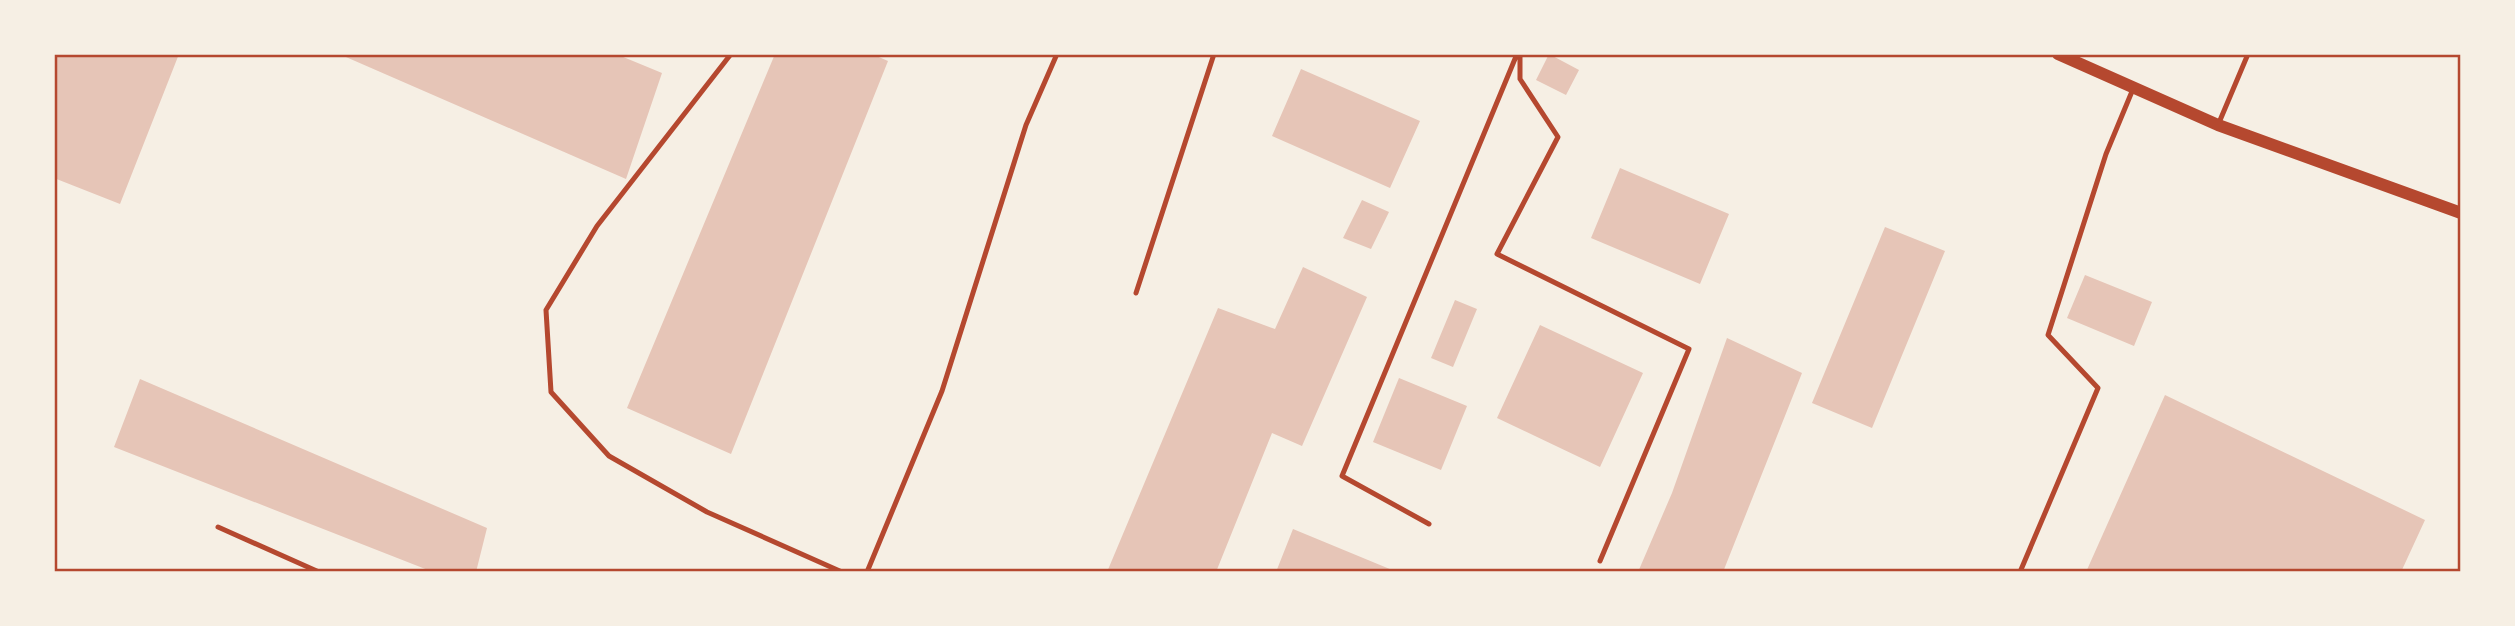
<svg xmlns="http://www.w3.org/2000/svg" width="2515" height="626" viewBox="0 0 2515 626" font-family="'Work Sans',sans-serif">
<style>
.building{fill:#e6c5b7}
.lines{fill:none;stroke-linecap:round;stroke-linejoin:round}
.service{stroke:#b5482f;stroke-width:5}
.tertiary{stroke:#b5482f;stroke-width:12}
.neatline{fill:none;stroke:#b5482f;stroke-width:2.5}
</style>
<rect width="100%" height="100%" fill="#f6efe4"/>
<path class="building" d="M54,54H179L120,204L54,178Z
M339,54H616L662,73L626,179Z
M775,54H872L888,61L731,454L627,408Z
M1549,54L1579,70L1566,95L1536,80Z
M1301,69L1420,121L1390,188L1272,136Z
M1620,168L1729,214L1700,284L1591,238Z
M1362,200L1389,212L1371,249L1343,238Z
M1885,227L1945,251L1872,428L1812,403Z
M1303,267L1367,297L1302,446L1272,433L1216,572H1107L1218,308L1275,329Z
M2085,275L2152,302L2134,346L2067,318Z
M1455,300L1477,309L1453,367L1431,358Z
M1540,325L1643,373L1600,467L1497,418Z
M1727,338L1802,373L1723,572H1638L1672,493Z
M1399,378L1467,406L1441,470L1373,442Z
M140,379L487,528L476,572H433L114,447Z
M2165,395L2425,520L2401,572H2086Z
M1293,529L1397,572H1276Z"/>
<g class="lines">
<path class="service" d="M731,54L597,226L546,310L551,392L609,456L707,512L842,572
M1520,54V79L1558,137L1497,254L1689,349L1600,561
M2218,125L2248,54
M1136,293L1214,54
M1429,524L1342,476L1517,54
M218,527L319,572
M867,572L942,391L1026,125L1057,54
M2020,572L2098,388L2048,335L2106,154L2133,89"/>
<path class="tertiary" d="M2058,54L2218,125L2461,213"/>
</g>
<rect width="2515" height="626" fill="none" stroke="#f6efe4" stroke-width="112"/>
<rect x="56" y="56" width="2403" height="514" class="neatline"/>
</svg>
